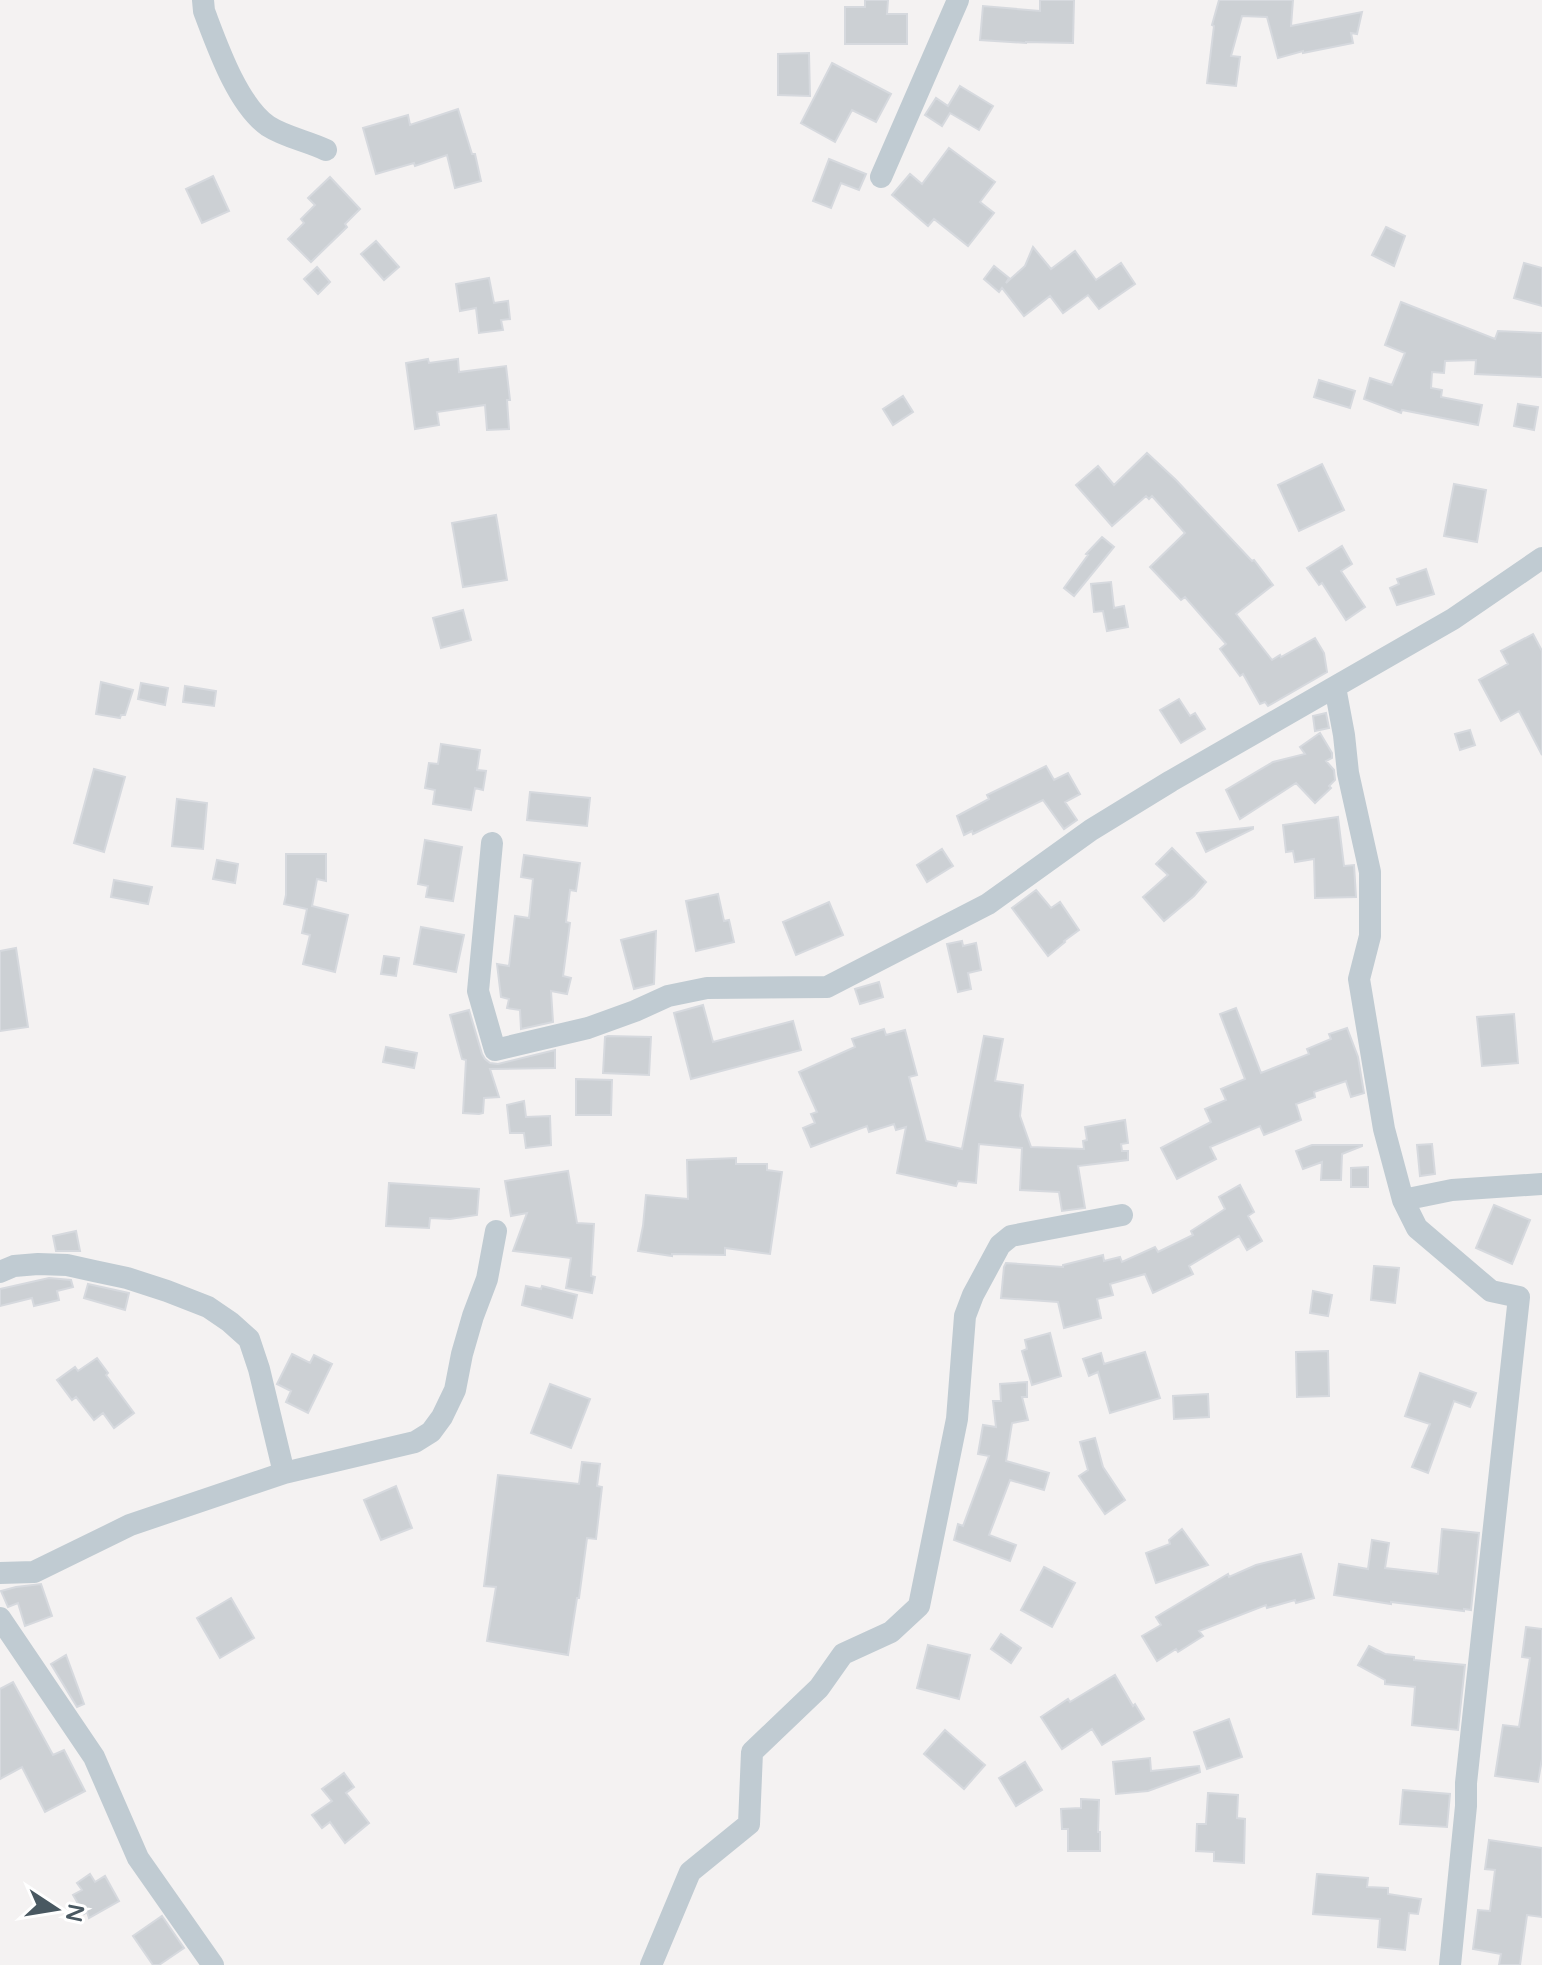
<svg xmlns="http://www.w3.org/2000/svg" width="1542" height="1965" viewBox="0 0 1542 1965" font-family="'Varela Round',sans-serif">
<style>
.building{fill:#ccd0d4;stroke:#d6d9de;stroke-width:2}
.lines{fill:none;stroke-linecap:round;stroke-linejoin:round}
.minor{stroke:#c0cbd2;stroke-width:22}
</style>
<rect width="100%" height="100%" fill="#f4f2f2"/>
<path class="building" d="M865,0H888L887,14H907V44H845V7H865Z
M1040,0H1074L1073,43L1026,42V43L980,40L983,6L1040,11Z
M1219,0H1293L1291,26L1362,12L1357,34L1351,33L1353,43L1303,53V51L1278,58L1267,17L1242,16L1231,56L1240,57L1236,86L1207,83L1214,26L1212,25Z
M809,53L810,96L778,95V54Z
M832,63L891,94L876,122L852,110L835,142L801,123Z
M960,86L993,106L979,130L950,113L942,126L925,115L936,98L948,106Z
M458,109L472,154H475L481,181L455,188L447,155L415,166L414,163L376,174L363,128L408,115L410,125Z
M949,148L995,182L980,202L994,213L968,246L934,219L928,226L892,195L910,174L922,184Z
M829,159L866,174L859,190L841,183L831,208L813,201Z
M213,176L229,211L202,223L186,189Z
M330,177L360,209L345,224L347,227L311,262L288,239L304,223L301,219L315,205L308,198Z
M1386,227L1405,236L1394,266L1372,255Z
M376,241L399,267L384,280L361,254Z
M1033,247L1051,269L1075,251L1096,280L1121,263L1135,284L1099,309L1088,295L1063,313L1050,296L1024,316L1002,288L999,292L984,279L994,266L1009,278L1006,283L1025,266Z
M1524,263L1542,268V306L1514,298Z
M317,267L330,282L318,294L304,279Z
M489,278L494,303L508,301L510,319L501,320L503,330L479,333L476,308L460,311L456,284Z
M1401,302L1495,339L1498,331L1542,333V377L1475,374L1476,360L1445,361L1444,373L1432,372L1431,388L1442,390L1441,397L1482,405L1478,425L1402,410L1401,413L1364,399L1370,378L1392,385L1405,353L1385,345Z
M428,359L429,363L458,359L459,372L506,366L510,400H507L509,429L487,430L485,405L437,412L439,425L415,429L406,363Z
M1319,380L1355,391L1350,408L1314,397Z
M903,396L913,412L893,425L883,409Z
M1518,404L1538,407L1534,430L1514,426Z
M1147,453L1176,480L1252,561L1254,560L1273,585L1236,614L1272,660L1280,655L1281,657L1315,638L1324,653L1327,672L1268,706L1265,702L1260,704L1243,674L1240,676L1220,649L1226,644L1185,597L1181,600L1150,567L1185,533L1152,496L1149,499L1146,496L1112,526L1076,485L1098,466L1114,485Z
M1322,464L1344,510L1299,531L1278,485Z
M1454,484L1486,490L1477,542L1444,536Z
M496,515L507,580L463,587L452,523Z
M1102,537L1114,547L1074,596L1064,588L1088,555L1086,554Z
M1342,546L1352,564L1341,571L1365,607L1346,620L1322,583L1319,585L1307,568Z
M1426,569L1434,594L1397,605L1390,588L1399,584L1397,579Z
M1111,582L1114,608L1124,606L1128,627L1107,631L1103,611L1094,612L1091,584Z
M463,610L471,640L441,648L433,618Z
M1533,634L1542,651V755L1519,711L1501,721L1479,680L1508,664L1501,651Z
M101,682L133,690L125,715H121L120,718L96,714Z
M141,683L168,688L165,705L138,699Z
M185,686L216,691L214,706L183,702Z
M1179,699L1190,716L1195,713L1205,729L1181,743L1160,710Z
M1326,713L1329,728L1315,731L1313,716Z
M1470,730L1475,745L1460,750L1455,734Z
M1320,733L1332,753V758L1326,761L1334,770L1335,780L1329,786L1331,788L1315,803L1296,783L1240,819L1226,790L1273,762L1305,754L1300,747Z
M441,744L480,750L477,770L486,771L483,790L475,788L471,810L433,804L435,790L425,788L429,763L438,764Z
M1046,766L1054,780L1068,773L1080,794L1065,802L1077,820L1064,829L1043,800L973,834L972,831L964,835L957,816L989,799L987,795Z
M94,769L125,777L104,852L74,843Z
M530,792L590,798L587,826L527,820Z
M177,799L207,803L203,849L172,846Z
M1338,817L1344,866L1354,865L1356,897L1315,898L1314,859L1295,862L1293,851L1286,852L1283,825Z
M1253,827V829L1206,852L1197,833Z
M425,840L462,847L453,901L426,897L428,886L418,884Z
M1172,848L1206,882L1194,896L1164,921L1143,897L1168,875L1156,864Z
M942,849L953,866L927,882L917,865Z
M286,854H326V881L317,879L312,906L348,915L335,972L303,964L310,935L302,933L307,909L284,904L286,895Z
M524,855L580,863L576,891L570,890L566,922L570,923L563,976L571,978L567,994L551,991L553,1022L521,1029L520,1010L507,1008L509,999L501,997L497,964L509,966L515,916L529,918L533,879L521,877Z
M217,860L238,864L235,883L213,879Z
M114,880L152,887L148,904L111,897Z
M1036,890L1051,908L1060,902L1079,930L1064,941L1065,942L1048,956L1012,908Z
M718,894L724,921L729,920L734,942L696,951L686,901Z
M829,902L843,935L796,955L783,922Z
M421,927L464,935L456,972L414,964Z
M656,931L654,984L634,989L621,940Z
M962,941L963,946L976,943L981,970L968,973L971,989L958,992L947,944Z
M16,948L28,1027L0,1031V951Z
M384,956L399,958L396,976L381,974Z
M879,982L883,997L860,1004L855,989Z
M703,1005L713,1042L793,1021L801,1050L691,1079L674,1013Z
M1236,1008L1261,1073L1309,1054L1307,1049L1331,1039L1329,1034L1347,1028L1358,1057L1364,1093L1351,1097L1346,1081L1314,1092L1315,1097L1296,1104L1301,1120L1264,1135L1260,1126L1210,1147L1216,1159L1177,1179L1161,1148L1211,1122L1205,1109L1226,1100L1221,1089L1245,1079L1220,1014Z
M469,1010L482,1054L485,1059L490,1063L498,1064L555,1050V1068L490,1069L499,1097L484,1098L483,1113L479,1114L463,1113L466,1060L462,1059L450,1015Z
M1514,1014L1518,1063L1482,1066L1477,1017Z
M884,1029L886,1035L905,1030L917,1075L909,1077L926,1141L962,1149L984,1036L1003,1039L995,1081L1023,1085L1020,1116L1031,1147L1084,1149L1083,1141L1087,1140L1085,1127L1125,1120L1128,1143L1121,1144L1122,1151H1128V1160L1078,1166L1085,1208L1062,1211L1059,1192L1020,1190L1022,1148L979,1144L976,1183L958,1181L956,1186L897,1173L906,1127L896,1130L894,1124L869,1132L867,1126L811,1147L803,1128L815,1123L811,1114L817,1112L799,1072L855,1047L852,1039Z
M608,1036L651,1037L649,1075L603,1073L605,1037Z
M386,1047L417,1053L414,1068L383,1062Z
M576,1079L612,1080L611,1115H576Z
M524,1101L526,1117L550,1116L551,1145L526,1148L524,1133H510L507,1105Z
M1432,1144L1435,1174L1420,1176L1417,1145Z
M1312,1145H1362V1146L1342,1154L1341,1180H1321L1322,1162L1303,1169L1296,1151Z
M736,1158V1164H767V1170L782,1172L770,1254L725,1248V1255L672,1254V1256L638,1251L643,1226L646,1195L688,1199L687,1160Z
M1368,1167V1187H1351V1168Z
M568,1171L577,1223L594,1224L591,1276L595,1277L592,1293L566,1288L571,1258L513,1251L527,1213L511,1216L505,1181Z
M389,1183L479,1189L477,1215L450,1219L430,1218L429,1228L386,1226Z
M1240,1185L1254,1212L1248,1216L1262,1241L1247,1250L1239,1236L1189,1266L1193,1274L1153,1293L1145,1274L1110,1284L1113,1295L1097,1299L1101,1318L1064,1328L1058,1302L1001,1298L1004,1267L1006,1263L1063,1267V1265L1103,1255L1104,1261L1120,1257L1122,1262L1155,1247L1158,1252L1193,1235L1191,1231L1225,1209L1219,1197Z
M1494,1205L1530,1220L1512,1264L1476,1248Z
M76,1231L80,1251H56L53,1236Z
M1374,1266L1399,1268L1395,1303L1371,1300Z
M49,1278L71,1280L73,1287L57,1291L59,1300L34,1306L32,1298L0,1306V1289Z
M88,1284L129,1293L125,1310L84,1298Z
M526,1286L541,1289L542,1286L577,1295L572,1318L522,1305Z
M1313,1291L1332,1295L1328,1316L1310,1313Z
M1050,1333L1061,1376L1032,1385L1022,1351L1027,1349L1025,1340Z
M1328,1351L1329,1396L1297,1397L1296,1352Z
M1145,1352L1160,1398L1110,1413L1098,1372L1089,1376L1083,1359L1101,1353L1104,1364Z
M292,1354L310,1363L314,1355L332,1364L308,1413L286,1402L291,1391L277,1384Z
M97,1358L108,1373L106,1375L134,1413L114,1428L103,1413L94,1420L76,1397L72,1400L57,1380L75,1367L78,1371Z
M1420,1373L1476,1393L1470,1407L1454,1401L1428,1473L1412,1467L1430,1424L1405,1416Z
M1027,1382V1397H1022L1028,1420L1012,1423L1006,1461L1049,1473L1044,1490L1010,1480L989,1535L1016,1545L1010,1561L954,1540L958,1524L963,1526L989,1456L978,1454L983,1425L996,1427L993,1401H1001L1000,1384Z
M550,1384L590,1399L571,1448L531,1433Z
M1208,1394L1209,1417L1174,1419L1173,1396Z
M1095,1438L1103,1467L1125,1500L1105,1514L1079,1476L1088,1470L1080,1442Z
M582,1462L600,1464L597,1486L602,1487L596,1539L587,1538L579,1598H577L568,1655L487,1641L496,1587L484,1586L498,1475L579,1484Z
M396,1486L412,1528L381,1540L364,1500Z
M1182,1529L1208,1565L1156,1583L1146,1553L1170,1544L1169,1540Z
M1442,1529L1479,1533L1471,1610L1464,1609V1611L1391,1602V1604L1334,1595L1339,1564L1368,1569L1372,1540L1389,1543L1385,1568L1438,1574Z
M1301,1554L1314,1598L1296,1603L1295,1600L1267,1608L1266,1605L1199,1631L1203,1636L1178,1652L1176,1649L1157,1661L1142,1636L1161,1625L1156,1617L1228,1574L1229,1577L1256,1565Z
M1044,1567L1075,1583L1052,1627L1021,1610Z
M41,1584L52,1616L25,1626L18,1603L8,1607L1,1591L16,1587Z
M231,1598L254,1638L220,1658L197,1618Z
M1526,1627L1542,1629V1759L1538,1782L1495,1776L1503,1725L1519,1727L1530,1658L1522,1657Z
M1001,1634L1021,1648L1011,1663L991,1649Z
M928,1645L970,1655L959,1699L917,1688Z
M1369,1646L1385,1654L1414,1657V1660L1465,1665L1458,1730L1412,1725L1415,1687L1385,1684V1680L1358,1665Z
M66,1655L84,1704L77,1707L51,1664Z
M1115,1675L1133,1706L1135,1704L1144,1719L1102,1745L1092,1729L1062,1749L1041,1717L1068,1699L1070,1702Z
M13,1682L53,1755L64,1750L85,1791L45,1812L22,1767L0,1779V1689Z
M1229,1719L1242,1757L1207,1769L1194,1732Z
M945,1730L985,1765L964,1789L924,1754Z
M1150,1758L1151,1771L1199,1766L1200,1772L1148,1791L1116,1794L1113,1762Z
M1025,1762L1042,1790L1016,1806L999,1778Z
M344,1773L354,1787L346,1793L369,1823L345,1843L330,1822L322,1828L312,1815L332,1801L322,1789Z
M1403,1790L1450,1794L1447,1827L1400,1824Z
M1208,1793L1238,1795L1237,1818L1245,1819L1244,1863L1214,1861V1852L1196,1851L1197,1824H1206Z
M1081,1799L1099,1800L1098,1832H1100V1851H1068V1829H1062L1061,1809L1081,1808Z
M1489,1840L1542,1848V1917L1527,1915L1520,1965H1499L1501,1954L1473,1949L1478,1910L1490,1911L1495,1870L1485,1869Z
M90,1874L95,1882L105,1876L119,1901L89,1918L87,1912L84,1914L73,1895L82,1890L77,1883Z
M1317,1874L1368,1878L1367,1887L1388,1888V1894L1421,1899L1418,1914L1409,1913L1405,1950L1378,1947L1380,1919L1313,1914Z
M162,1916L184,1948L159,1965H153L133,1936Z"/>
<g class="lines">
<path class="minor" d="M203,0L204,11C217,45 237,104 268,126C285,137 307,141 326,150
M881,177L958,0
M1335,687L1344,735L1348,773L1370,872V936L1359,979L1384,1129L1403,1200L1417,1228L1491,1291L1519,1297L1466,1783V1806L1450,1965
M492,843L478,991L495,1050L588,1028L635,1011L668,996L707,988L827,987L988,904L1091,830L1171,781L1453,619L1542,558
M1403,1200L1452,1190L1542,1184
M0,1272L14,1266L38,1264L67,1265L94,1271L127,1278L167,1291L208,1307L230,1322L249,1339L259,1369L284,1473
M0,1573L34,1572L130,1525L284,1473L415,1442L431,1432L442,1417L455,1390L462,1354L473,1316L487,1279L496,1231
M0,1618L94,1757L138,1858L213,1965
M651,1965L690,1872L749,1824L752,1752L819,1688L843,1654L891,1632L919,1606L957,1419L965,1316L973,1295L1000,1245L1011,1236L1122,1215"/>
</g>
<g transform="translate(56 1909) rotate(102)" stroke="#ffffff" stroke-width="6" paint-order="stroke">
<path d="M0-6L14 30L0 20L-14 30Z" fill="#495861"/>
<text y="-12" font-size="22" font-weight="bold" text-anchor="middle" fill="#495861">N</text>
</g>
</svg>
